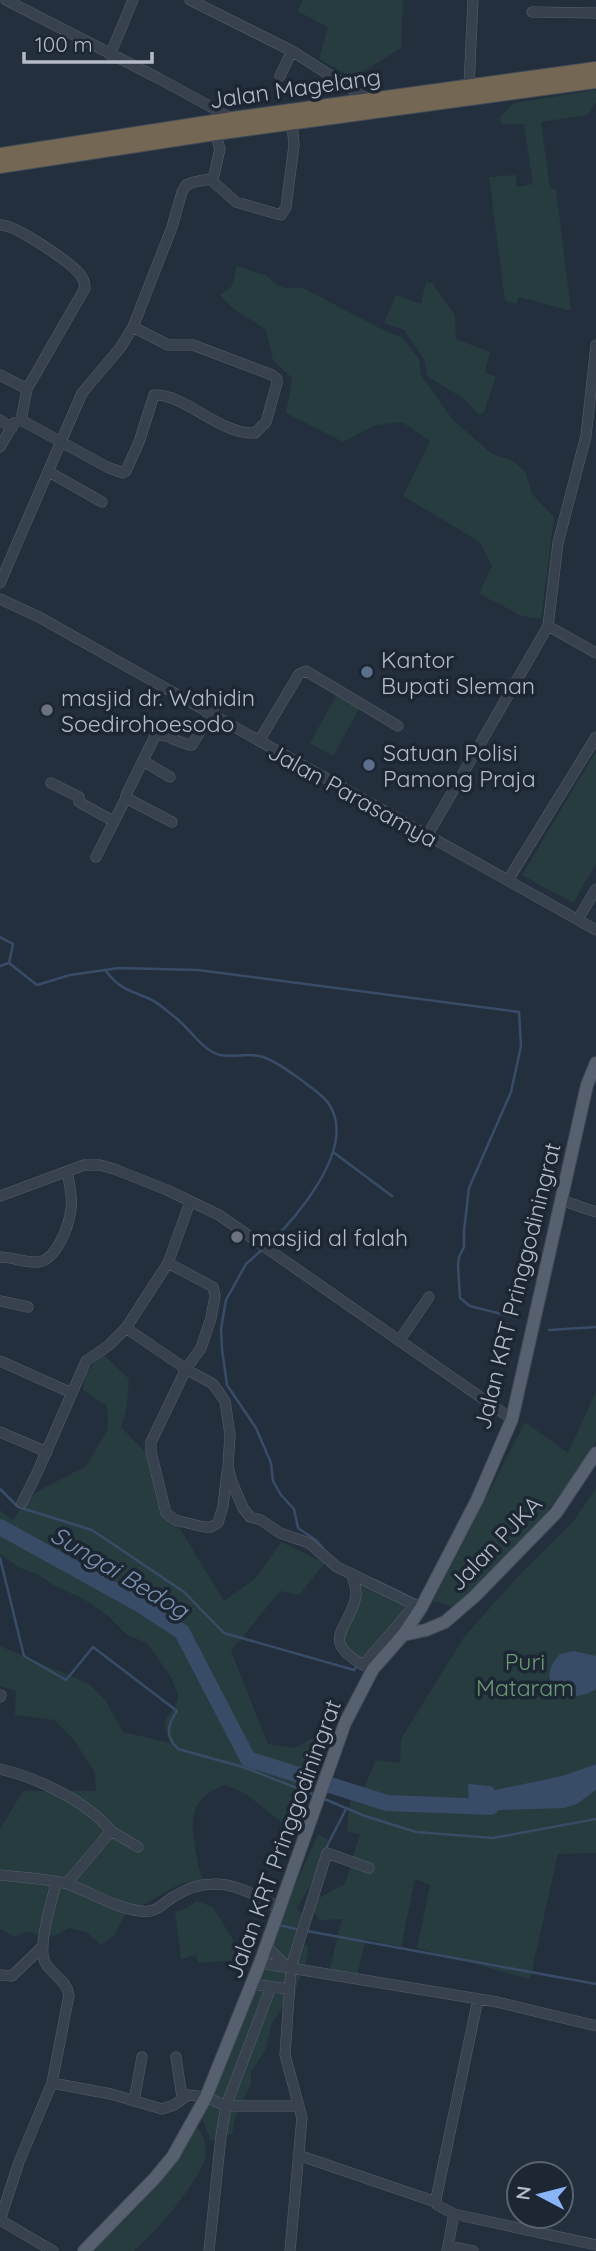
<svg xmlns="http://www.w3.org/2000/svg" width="596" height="2251" viewBox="0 0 596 2251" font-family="Quicksand,sans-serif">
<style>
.green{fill:#263c3f}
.water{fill:#394c67}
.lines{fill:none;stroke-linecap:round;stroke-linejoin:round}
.stream{stroke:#394c67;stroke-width:2.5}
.river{stroke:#394c67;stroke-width:16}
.minor-casing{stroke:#565f6c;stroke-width:11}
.major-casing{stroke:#414a57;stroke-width:14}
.highway-casing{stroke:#434c59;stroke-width:16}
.minor{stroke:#38414e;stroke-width:10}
.major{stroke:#56606e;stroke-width:12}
.highway{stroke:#746855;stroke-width:14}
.service-dot{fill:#5c6f8a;stroke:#1d2633;stroke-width:2.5}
.worship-dot{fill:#6b7280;stroke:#1d2633;stroke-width:2.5}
.labels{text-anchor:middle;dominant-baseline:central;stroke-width:7;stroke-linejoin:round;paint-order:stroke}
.street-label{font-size:23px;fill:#b4bcc9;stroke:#1d2633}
.poi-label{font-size:23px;fill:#b4bcc9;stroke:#1d2633;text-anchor:start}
.park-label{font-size:23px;fill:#6b9a76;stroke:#1d2633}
.water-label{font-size:24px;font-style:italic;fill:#7c92b1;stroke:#1d2633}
</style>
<rect width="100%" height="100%" fill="#242f3e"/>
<path class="green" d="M303,0H403L401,48L353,78L319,59L328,27L297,11Z
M596,90V102L587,115L541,122L550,189H556L571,311L519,297L516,304L505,301L489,177L516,175L517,187L533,184L524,124H501L500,117L514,103Z
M237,266L267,276L275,284L285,288H303L389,333L402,337L419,359L421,375L452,419L492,454L512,460L526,473L532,494L554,517L541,619L522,616L479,594L492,566L480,542L403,496L430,441L402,422L376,425L343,442L286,413L292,378L273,360L266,330C250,318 232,311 220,295L232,286Z
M426,282L432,283L455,315L456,339L490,352L485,372L496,377L484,412L478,414L466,400L427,376L424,359L404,330L384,323L396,295L421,304Z
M336,696L359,709L333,756L310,743Z
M596,751V864L573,903L522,875Z
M103,1354L129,1379L127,1406L121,1427L146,1453L154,1486L224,1601L256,1578L281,1542L325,1563L299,1595L280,1591L231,1651L268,1744L294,1748L325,1732L300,1803L307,1818L299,1839L289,1838L287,1826L243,1792L225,1785C215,1789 204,1794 198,1804C186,1821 198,1861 202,1880L180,1884L124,1916L115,1935L101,1945L86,1932L69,1928L54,1936L25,1932L14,1937L0,1929V1829L23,1791H96L95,1773L74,1740L54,1720L15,1715L16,1691L0,1686V1646L89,1684L106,1701L123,1732L170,1743L165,1729L166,1719L176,1705L178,1695L171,1677L147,1643L127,1635L107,1615L82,1598L57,1587L37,1574L20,1568L0,1554V1510L12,1520L36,1492L86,1466L108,1429L107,1406L83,1390C84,1373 91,1365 103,1354Z
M596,1391V1442L574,1478L521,1544L455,1607L433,1601L525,1422L568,1453Z
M596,1488V1764L562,1776L495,1790L491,1786L468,1785L469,1810L577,1804L596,1790V1853L558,1854L530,1979L417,1948L430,1885L415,1879L401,1947L366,1939L357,1976L329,1972L342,1919L319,1920L308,1904L345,1884L360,1834L347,1832L351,1792L361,1795L376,1760L400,1763L401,1739L464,1637L523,1571L573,1522Z
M351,1573L413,1604L365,1663L340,1642L355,1601Z
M318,1834L328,1840L312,1882L297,1908L303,1915L296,1937L308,1947C309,1965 295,1980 295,1999L281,2009L272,2023L266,2049L251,2072V2084L235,2118L232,2134L211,2141L202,2118L288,1901Z
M197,1901L213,1907L233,1940L239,1960L198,1963L196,1955L181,1959L175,1912L187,1908Z
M196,2127C203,2134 208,2147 205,2158C199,2182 154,2234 134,2251H92L129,2216L158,2184Z"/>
<path class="water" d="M574,1651L596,1656V1689C565,1709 532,1683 560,1654Z
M596,1764V1790L577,1804L564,1808L469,1811L468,1784L491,1786L495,1790L562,1776Z"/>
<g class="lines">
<path class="stream" d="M0,937L13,944L9,963
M0,966L9,963L37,985L70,975L119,968L198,970L519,1012L521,1046L511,1092L469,1188L464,1231V1247L459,1257L458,1266L460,1298L470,1306L517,1318
M106,971C120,990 130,990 150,999C159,1003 168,1012 176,1018C190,1029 203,1051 220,1055C234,1058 248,1052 263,1057C278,1062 291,1073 304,1082C315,1091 328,1098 333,1112C351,1154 296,1218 268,1245
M333,1152L392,1196
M263,1249L246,1264L226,1300L221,1329L222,1349L227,1385L256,1428L271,1463L273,1481L281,1495L294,1509L298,1528L317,1541L327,1553
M549,1330L596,1327
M0,1489L18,1507L92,1530L184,1592L224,1633L354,1670L357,1666
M0,1558L24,1656L66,1680L93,1647L177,1711C167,1725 165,1736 178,1749L243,1767L315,1795
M375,1580L416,1600
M322,1798L365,1816L416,1832L493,1838L596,1819
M325,1850L346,1809
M279,1925L300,1930
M307,1931L596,1984"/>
<path class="river" d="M0,1527L141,1605L182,1632L248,1759L387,1803L491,1807"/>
<defs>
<path id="minor" d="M6,0L158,78L233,119
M190,0L292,51L369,100
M532,12L596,13
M110,55L133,0
M280,76L292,51
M469,87L473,0
M210,179L236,202L281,215L286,207L294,145L292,123
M0,225C15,224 68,261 79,273C83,278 85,282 85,288L27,389L21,420L14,423L0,447
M0,375L27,389
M0,420L12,428
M21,420L107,467L123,473L126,471L139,442L154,395C186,394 220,435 255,433L266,422L277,383V379L272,375L193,345H168L133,327
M49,472L102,502
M0,583L82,393L120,348L133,327L172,227L182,192L186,185L194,182L210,179L214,175L220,149L215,133
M0,599L39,617L596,930
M548,626L596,653
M259,741L299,674L306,671L398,726
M143,761L170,777
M51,783L79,797V802L113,821
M172,822L126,798V795L155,736C168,732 179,745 192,745L220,697
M427,836L548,626L558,543L586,436L596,345
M96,857L126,798
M508,880L596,737
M578,919L596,889
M0,1196L84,1165H100L114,1169L167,1190L219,1215L512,1419
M561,1200L596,1212
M0,1257C12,1257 26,1263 38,1262C57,1260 69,1225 71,1209C73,1197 69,1183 67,1171
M168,1263L213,1287L215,1296L211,1318L201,1348L186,1369L151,1442V1452L166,1513L175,1520L204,1527H211L218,1523L223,1506L227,1472
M0,1301L28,1307
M126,1328L186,1369L213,1384L225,1401L230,1435L228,1467L232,1482L243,1508L250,1517L261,1520L280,1533L309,1543L337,1567L421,1608
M399,1341L429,1297
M0,1361L72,1393
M0,1432L47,1452
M22,1503L37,1473L86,1361L108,1346L126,1328L168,1263L190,1202
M351,1573C354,1583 358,1591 355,1600C346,1633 321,1640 363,1665L415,1605
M0,1697L1,1695
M0,1769C36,1777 88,1802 111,1831L67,1883
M111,1831L138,1847
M0,1875C17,1877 55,1879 70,1885C93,1893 115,1908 140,1911C155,1914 162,1904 173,1897C212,1872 244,1887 278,1908
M266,1946L286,1966
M260,1963L497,2002L596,2026
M0,1975L12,1976L42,1947
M251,1984L289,1989
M271,1987L226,2106H299
M478,1999L436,2199L437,2205L454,2214L596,2245
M176,2057L182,2097
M52,2083L69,1995C66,1980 54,1976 46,1964C36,1950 52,1901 56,1883
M134,2101L142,2057
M298,2155L436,2202
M0,2220L19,2162L52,2083L111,2094L162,2109L174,2105L188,2095L206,2097L226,2106L221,2136L209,2251
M0,2220L53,2251
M448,2246L473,2251
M290,2251L302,2118L285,2055L291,1967L327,1853L369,1868
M447,2251L454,2214"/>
<path id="major" d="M403,1635L426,1630L445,1622L474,1597L556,1513L596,1453
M84,2251L155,2178L173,2156L206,2097L260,1963L345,1723L373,1669L403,1635L421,1608L477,1500L512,1419L587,1085L596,1063"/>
<path id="highway" d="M0,155L233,119L596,69
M0,166L215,133L596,81"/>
</defs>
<use href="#minor" class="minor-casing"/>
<use href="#major" class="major-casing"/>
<use href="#highway" class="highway-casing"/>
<use href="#minor" class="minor"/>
<use href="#major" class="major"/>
<use href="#highway" class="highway"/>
</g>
<g class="service-dot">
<circle cx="367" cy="672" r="7"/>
<circle cx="369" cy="765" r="7"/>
</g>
<g class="worship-dot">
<circle cx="47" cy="710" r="7"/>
<circle cx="237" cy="1237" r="7"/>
</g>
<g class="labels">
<g class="street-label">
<text transform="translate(295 88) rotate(-8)">Jalan Magelang</text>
<text transform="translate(353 795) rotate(29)">Jalan Parasamya</text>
<text transform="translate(517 1286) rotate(-76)">Jalan KRT Pringgodiningrat</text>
<text transform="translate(495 1543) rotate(-46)">Jalan PJKA</text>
<text transform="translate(283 1839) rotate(-70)">Jalan KRT Pringgodiningrat</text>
</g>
<g class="poi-label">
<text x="381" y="659">Kantor<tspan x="381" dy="26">Bupati Sleman</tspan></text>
<text x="61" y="697">masjid dr. Wahidin<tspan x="61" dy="26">Soedirohoesodo</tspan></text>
<text x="383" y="752">Satuan Polisi<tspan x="383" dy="26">Pamong Praja</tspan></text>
<text x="251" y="1237">masjid al falah</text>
</g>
<g class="park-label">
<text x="525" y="1661">Puri<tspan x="525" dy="26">Mataram</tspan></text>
</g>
<g class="water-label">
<text transform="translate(120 1572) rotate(31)">Sungai Bedog</text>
</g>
</g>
<g transform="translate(540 2195) rotate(277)"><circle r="33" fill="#1d2633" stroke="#59626f" stroke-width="2"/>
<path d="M0-5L12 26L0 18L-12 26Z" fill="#8ab4f8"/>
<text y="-10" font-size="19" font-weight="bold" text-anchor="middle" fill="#b4bcc9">N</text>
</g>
<path d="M24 52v10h128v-10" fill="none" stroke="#b4bcc9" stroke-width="3.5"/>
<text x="35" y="52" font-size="21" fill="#b4bcc9" stroke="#1d2633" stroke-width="5" paint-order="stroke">100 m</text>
</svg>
